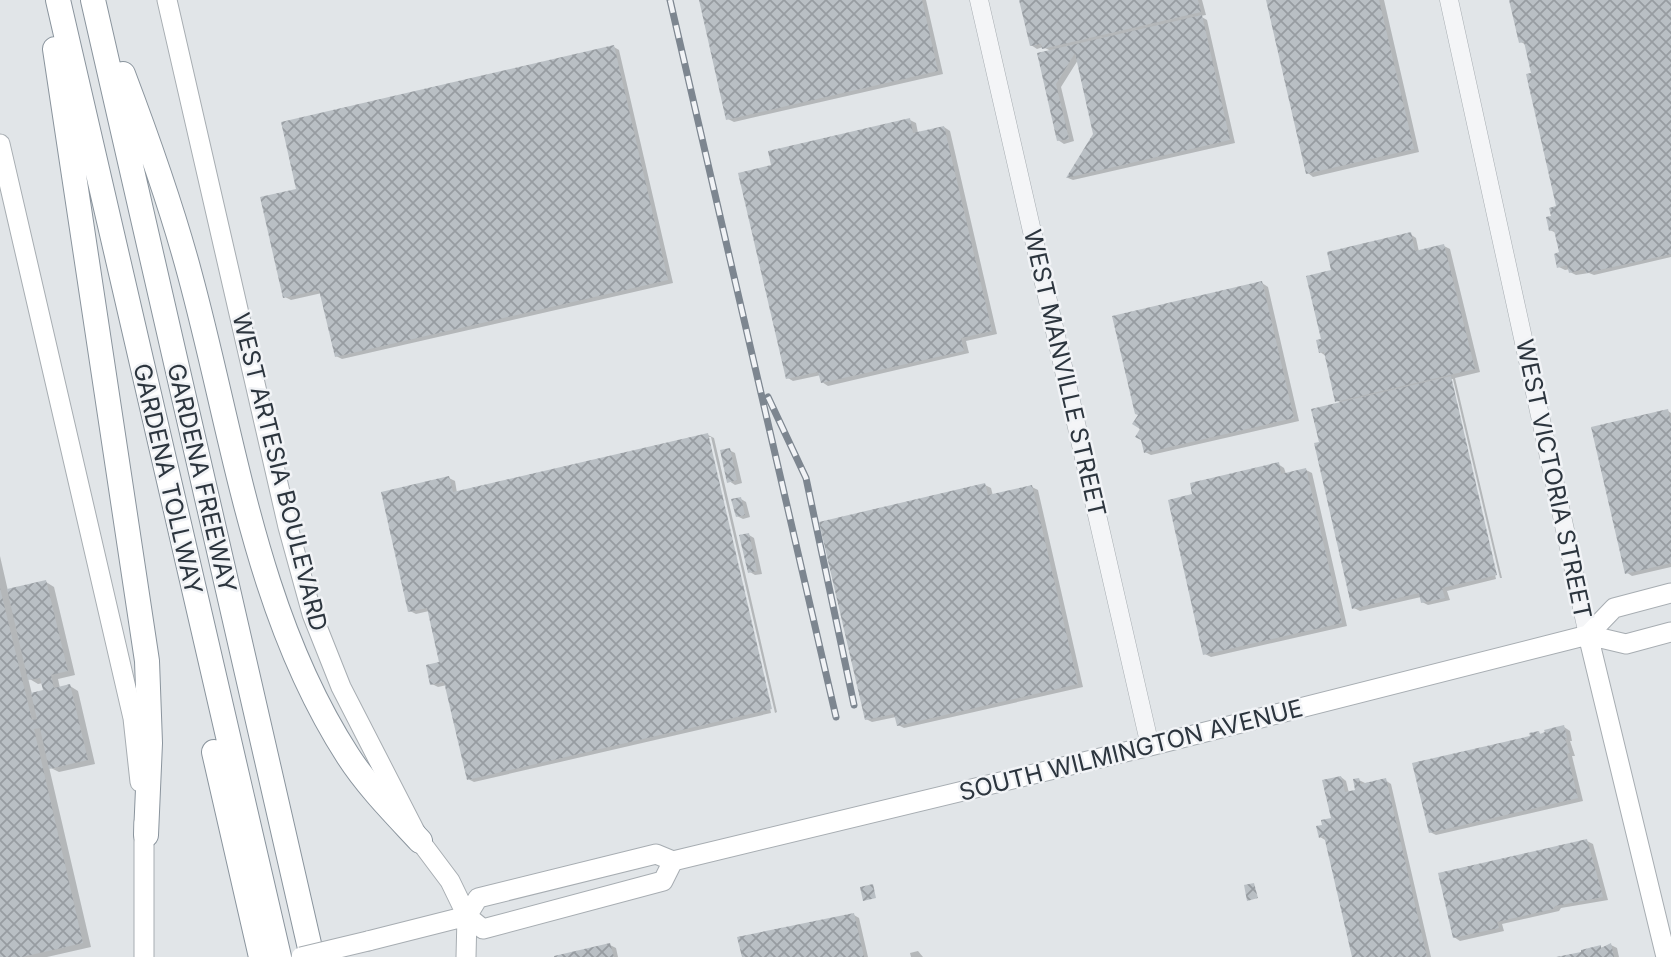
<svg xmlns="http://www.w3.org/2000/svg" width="1671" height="957" viewBox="0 0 1671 957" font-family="Inter,sans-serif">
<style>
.shadow{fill:#0003;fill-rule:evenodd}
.building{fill:url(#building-cross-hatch)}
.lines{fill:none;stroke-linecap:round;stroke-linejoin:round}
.tertiary-casing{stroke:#a7adb2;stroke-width:19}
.secondary-casing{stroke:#a7adb2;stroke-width:21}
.motorway-casing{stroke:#8a949d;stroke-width:26}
.tertiary{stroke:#f4f5f7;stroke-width:18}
.secondary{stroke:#fff;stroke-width:19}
.motorway{stroke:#fff;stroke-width:24}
.rail-casing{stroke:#7d8690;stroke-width:7}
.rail{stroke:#f1f3f6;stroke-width:4.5;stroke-dasharray:13;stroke-linecap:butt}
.secondary-bridge-casing{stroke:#a7adb2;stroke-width:21;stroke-linecap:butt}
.secondary-bridge{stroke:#fff;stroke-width:19}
.labels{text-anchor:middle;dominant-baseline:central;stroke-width:5;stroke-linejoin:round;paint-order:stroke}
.street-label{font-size:24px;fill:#2c353e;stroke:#f1f3f6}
</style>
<defs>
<pattern id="building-cross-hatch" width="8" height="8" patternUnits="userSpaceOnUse" patternTransform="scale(1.75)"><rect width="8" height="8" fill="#b9bfc4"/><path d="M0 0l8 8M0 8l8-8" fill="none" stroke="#979ca1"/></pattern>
</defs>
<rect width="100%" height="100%" fill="#e1e5e8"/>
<path class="shadow" d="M700,0H926L943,74L734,122L728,119Z
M1021,0H1202L1206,15L1200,16L1207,20L1235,143L1073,180L1068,178L1095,134L1078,60L1061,87L1074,141L1064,144L1058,140L1051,51L1043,47L1037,49L1031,45Z
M1268,0H1384L1419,152L1313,177L1308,173Z
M1511,0H1671V257L1594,275L1589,273L1576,275L1570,272V269L1565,270L1559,267L1561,254L1556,233L1550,230L1553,217L1558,208L1526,45L1521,42Z
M614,47L619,50L673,283L342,359L336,356L322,293L291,300L285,297L298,190Z
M910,120L916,123L918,133L944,127L950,131L997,334L966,341L969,353L828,386L822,382L821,375L793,381L788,378L773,166Z
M1410,234L1416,238L1419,252L1444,246L1450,249L1480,372L1455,378L1502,578H1500L1453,379H1449L1496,579L1447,591L1450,600L1428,605L1422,602L1421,597L1360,611L1354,608L1321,443L1341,403L1337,400L1326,356L1320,352L1333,272Z
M1262,283L1268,287L1299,421L1151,455L1145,452Z
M1668,411L1671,413V567L1632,576L1626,572Z
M708,435L714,438L777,712L775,713L711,437H707L771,713L474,782L468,779L447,685L438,687L432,684L441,663L429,611L416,614L410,611L449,478L455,481L457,493Z
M729,450L735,453L742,483L735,485L729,481Z
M1278,464L1284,468L1286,474L1306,470L1312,473L1347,626L1211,657L1205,654Z
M985,485L991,488L993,496L1032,487L1038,490L1083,687L904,728L898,725L896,717L872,722L866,719Z
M741,499L746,502L750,517L743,519L737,516Z
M749,535L754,538L762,574L755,575L750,572Z
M0,556L8,591L46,582L54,587L75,675L58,679L60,688L70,686L78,691L95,764L59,772L49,767L91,947L47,957H0ZM28,678L38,684L43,683L45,691L32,694Z
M1564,727L1570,731L1572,741H1570L1575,756H1572L1583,801L1436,835L1430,832L1532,737L1539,733L1542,735Z
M1341,777L1346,781L1349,793L1357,792L1359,780L1365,783L1385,780L1391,784L1431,957H1354L1327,841L1320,837L1333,819Z
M1587,841L1593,844L1608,900L1561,908L1559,911L1502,924L1504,931L1460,941L1454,937Z
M854,915L859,918L868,957H744Z
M610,945L616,948L618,957H557Z
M1611,945L1617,948L1619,957H1569Z
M918,951L923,957H911L910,953Z"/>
<path class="building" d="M699,0H922L938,71L726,120Z
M1019,0H1198L1201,12L1042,49L1041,44L1030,46Z
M1266,0H1379L1414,149L1306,174Z
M1509,0H1671V254L1586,273L1585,269L1569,273L1567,265L1557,268L1554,254L1559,252L1554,230L1549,231L1546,217L1551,216L1549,208L1556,206L1526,74L1531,73L1524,42L1519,43Z
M1202,15L1230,140L1066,178L1093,134L1075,53L1056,84L1069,139L1057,141L1037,53Z
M614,45L668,280L335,357L319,290L283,298L260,197L296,189L281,122Z
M910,118L913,133L944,126L992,331L961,338L964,351L821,383L818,372L786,379L738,173L771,165L768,151Z
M1411,232L1415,251L1444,244L1475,369L1335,402L1324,352L1319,353L1316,340L1321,339L1306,276L1331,270L1327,252Z
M1262,281L1294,418L1144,453L1141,440L1135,437L1140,429L1132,424L1138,415L1135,414L1112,316Z
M1451,376L1497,575L1442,588L1445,598L1421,603L1419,593L1352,609L1314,443L1319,442L1311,409Z
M1668,409L1671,423V563L1625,574L1591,427Z
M708,433L772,709L467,780L444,682L430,685L426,665L439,662L427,608L408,612L381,492L449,476L453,492Z
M730,448L737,480L727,483L720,450Z
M1279,462L1281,474L1306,468L1342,623L1203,655L1168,500L1192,494L1190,483Z
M985,483L988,495L1032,485L1078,684L897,726L894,714L865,720L819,522Z
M741,497L745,515L736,517L731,499Z
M749,533L757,571L748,573L739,535Z
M46,580L68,671L51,675L54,688L70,684L88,760L49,769L40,728L34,729L83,943L22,957H0V588L32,720L37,719L31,693L43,690L40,678L28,680L7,589Z
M1564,725L1567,738L1565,739L1570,753L1567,754L1578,798L1429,833L1412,763L1530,736L1529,733L1539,731L1540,734L1545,732L1544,730Z
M1341,776L1345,792L1355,790L1353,779L1359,778L1361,784L1386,778L1427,957H1352L1324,836L1319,838L1316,826L1322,825L1321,820L1331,818L1322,780Z
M1587,839L1603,897L1555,906L1553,909L1497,922L1499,928L1453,938L1438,873Z
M1254,883L1258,898L1247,901L1244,885Z
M873,884L876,898L863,901L860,887Z
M854,913L864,957H742L737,937Z
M610,943L614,957H554V956Z
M1611,943L1614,957H1556L1581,952V950L1601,945V948Z"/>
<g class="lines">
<defs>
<path id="tertiary" d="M979,0L1150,746
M1449,0L1588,635"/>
<path id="secondary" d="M167,0L288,527L312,614L341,687L420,841L450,881L467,916L466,957
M0,144L133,718L140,782
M1588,635L1666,957
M1588,635L1614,608L1671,593
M467,916L483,929L663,881L673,861
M368,941L467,916L478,898L656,854L673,861L1150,746L1588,635L1626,644L1671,632
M144,957V822"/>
<path id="motorway" d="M58,0L279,957
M93,0L312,957
M55,49L147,661L150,743L146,835
M123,74C148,140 172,207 190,275C234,437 255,612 348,756C368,787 395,814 420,841
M214,752L261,957"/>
</defs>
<use href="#tertiary" class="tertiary-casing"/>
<use href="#secondary" class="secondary-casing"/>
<use href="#motorway" class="motorway-casing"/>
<use href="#tertiary" class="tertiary"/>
<use href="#secondary" class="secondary"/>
<use href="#motorway" class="motorway"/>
<defs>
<path id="rail" d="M670,0L836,717
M768,397L806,478L854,705"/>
</defs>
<use href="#rail" class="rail-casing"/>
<use href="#rail" class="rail"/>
<defs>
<path id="secondary-bridge" d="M301,957L368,941"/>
</defs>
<use href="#secondary-bridge" class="secondary-bridge-casing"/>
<use href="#secondary-bridge" class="secondary-bridge"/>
</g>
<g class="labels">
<g class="street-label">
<text transform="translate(1065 373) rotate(77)">WEST MANVILLE STREET</text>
<text transform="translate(280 472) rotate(76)">WEST ARTESIA BOULEVARD</text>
<text transform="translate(202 478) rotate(77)">GARDENA FREEWAY</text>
<text transform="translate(168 479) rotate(77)">GARDENA TOLLWAY</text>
<text transform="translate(1554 479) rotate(78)">WEST VICTORIA STREET</text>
<text transform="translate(1131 750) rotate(-14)">SOUTH WILMINGTON AVENUE</text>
</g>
</g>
</svg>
